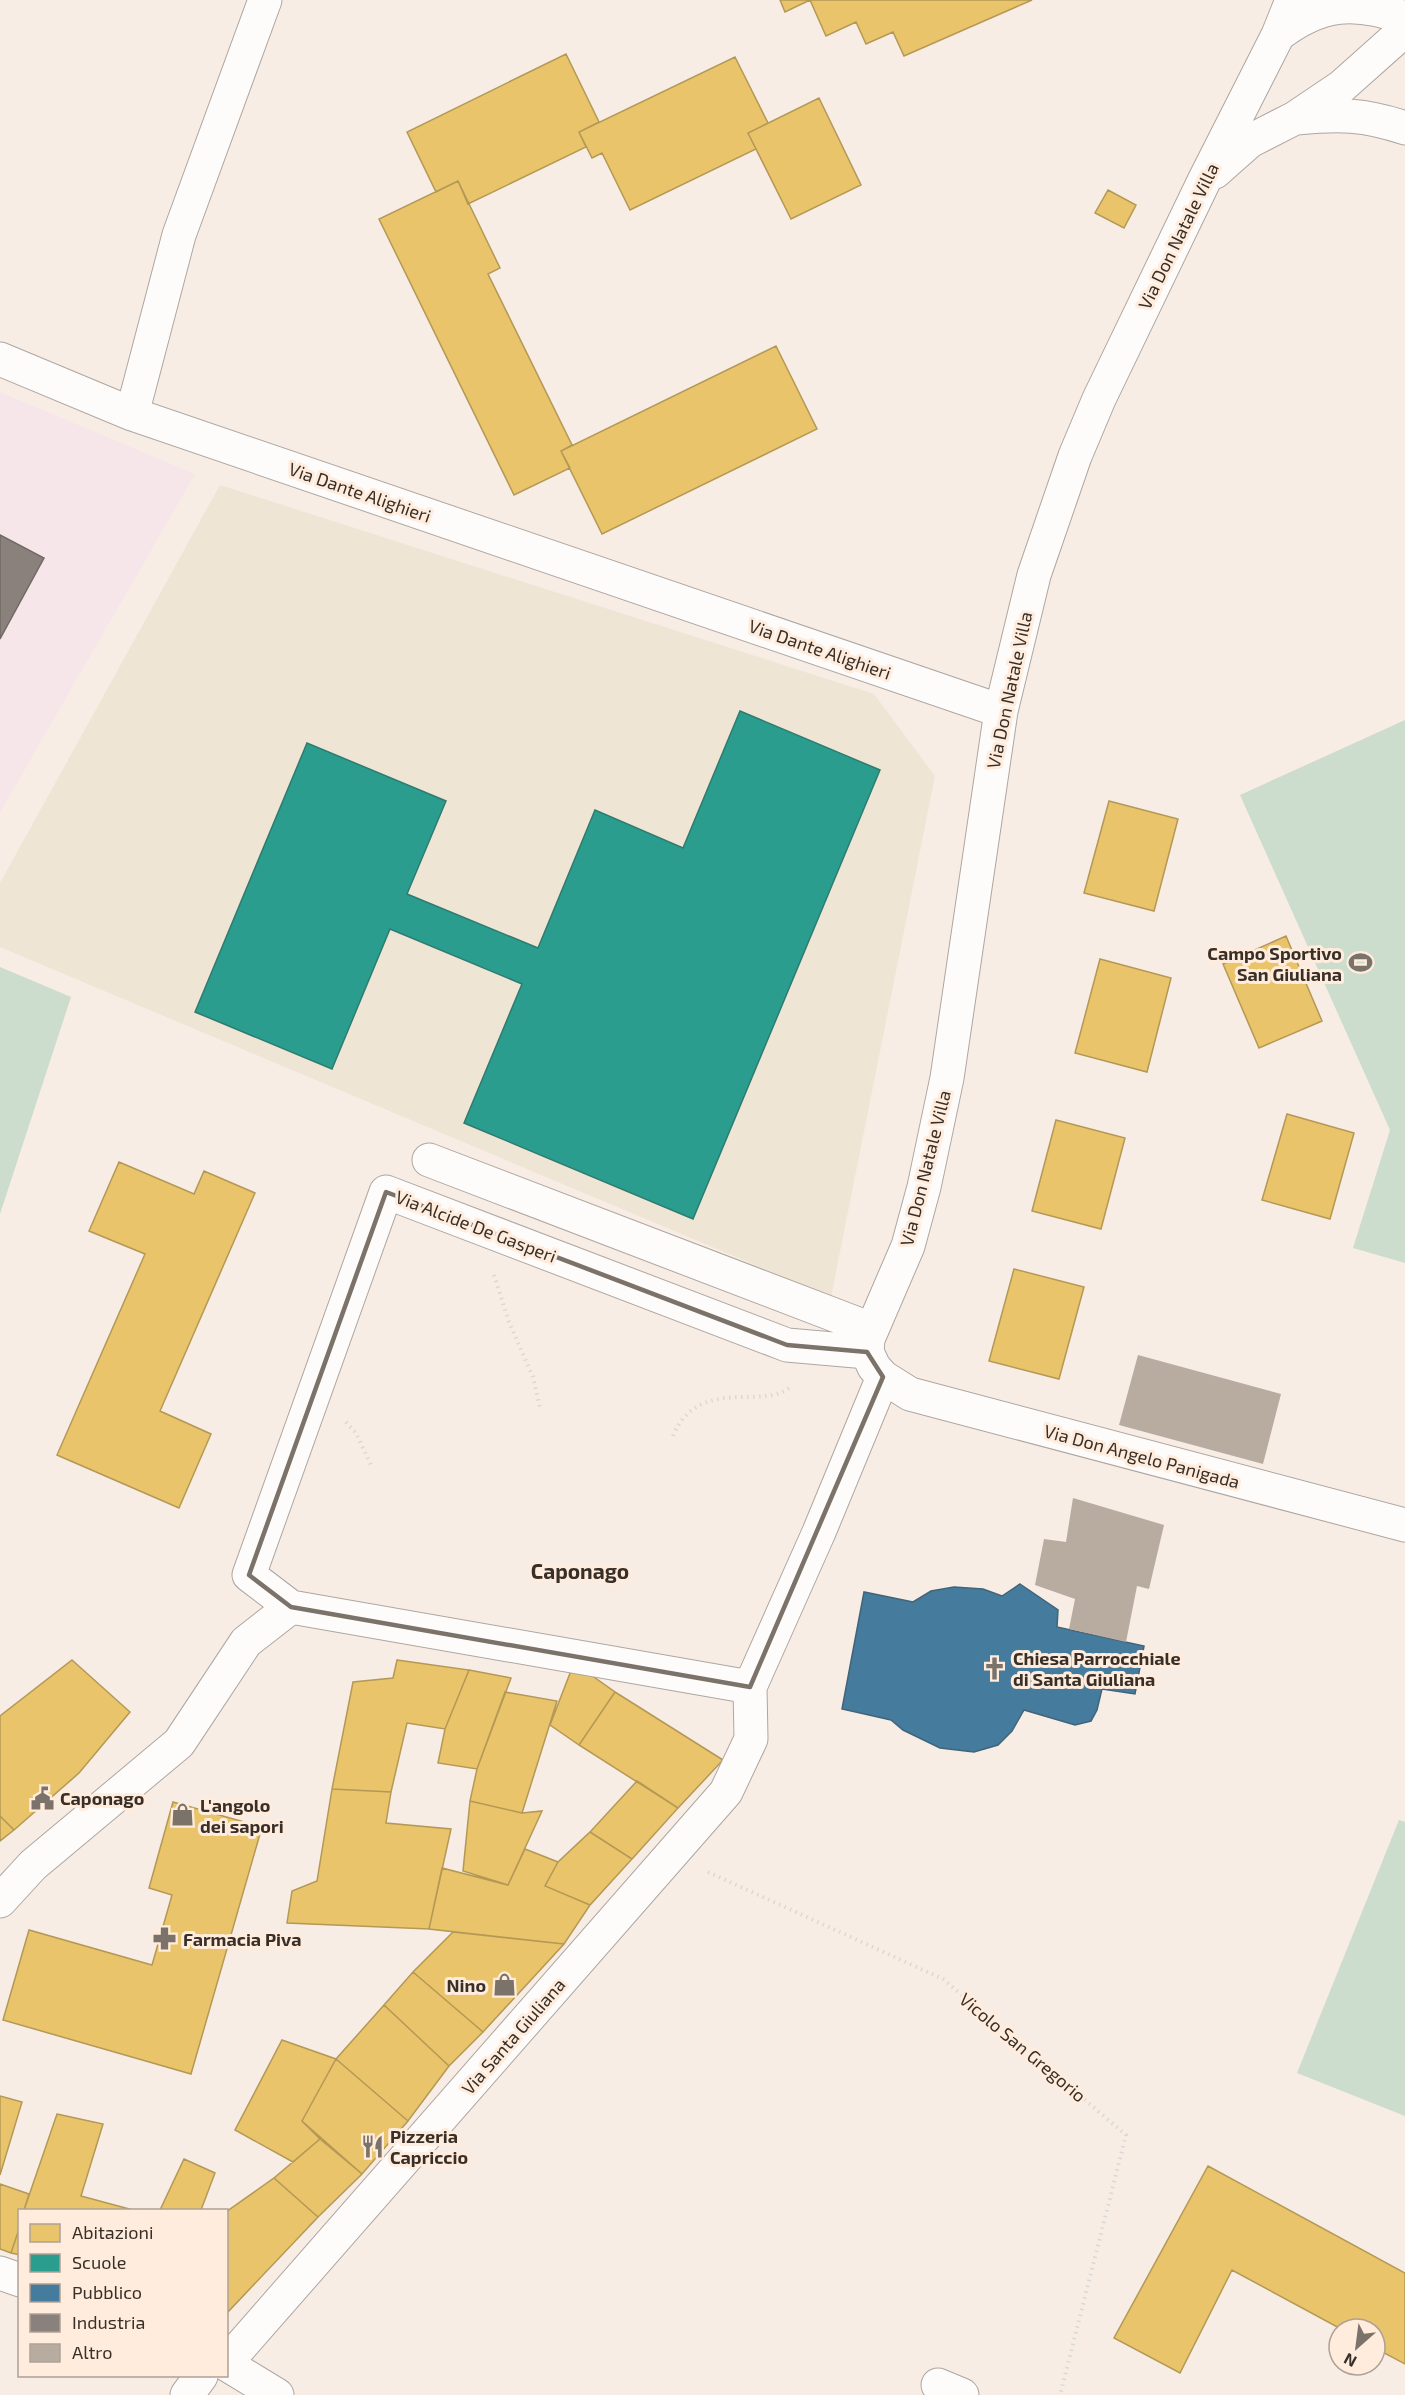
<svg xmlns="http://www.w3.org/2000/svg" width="1405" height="2395" viewBox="0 0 1405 2395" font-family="'Exo 2',sans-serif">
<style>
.industrial{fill:#f6e5e9}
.education{fill:#efe5d5}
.green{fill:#ccdccd}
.homes{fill:#e9c46a;stroke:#b49856;stroke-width:1.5}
.schools{fill:#2a9d8f;stroke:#2e7c70;stroke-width:1.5}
.public{fill:#457b9d;stroke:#41647a;stroke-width:1.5}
.industry{fill:#8a817c;stroke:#716963;stroke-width:1.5}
.building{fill:#b8aca0}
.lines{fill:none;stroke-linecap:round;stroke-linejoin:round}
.minor-casing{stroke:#aea6a0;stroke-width:35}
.path{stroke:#dbd8d5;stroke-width:4;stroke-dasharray:1.5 4.5;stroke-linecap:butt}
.minor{stroke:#fefcfb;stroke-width:33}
.marked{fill:none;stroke:#7b726a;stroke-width:4.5;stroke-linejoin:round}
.labels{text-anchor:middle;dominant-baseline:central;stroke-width:6;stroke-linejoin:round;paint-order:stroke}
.street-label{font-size:18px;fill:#383028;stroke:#ffecdd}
.poi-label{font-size:18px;font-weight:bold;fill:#383028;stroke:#ffecdd;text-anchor:start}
.quarter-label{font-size:21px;font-weight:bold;fill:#383028;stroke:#ffecdd}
</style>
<rect width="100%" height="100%" fill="#f7ede5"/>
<path class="industrial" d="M0,392L195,474L0,812Z"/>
<path class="education" d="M220,485L874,694L935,776L831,1297L0,947V883Z"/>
<path class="green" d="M1405,720V1263L1353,1248L1390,1130L1240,795Z
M0,967L71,997L0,1214Z
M1399,1820L1405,1822V2116L1297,2073Z"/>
<path class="homes" d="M780,0H1032L904,56L893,32L866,44L856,22L826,36L810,0L785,12Z
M566,54L599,122L579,132L586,147L468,204L458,181L436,192L407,132Z
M735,57L768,123L748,133L756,149L630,210L602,153L592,158L579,132Z
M819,98L861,185L791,219L748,133Z
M458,181L500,268L488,274L572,445L561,451L570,468L514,495L379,219Z
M1108,190L1136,205L1124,228L1095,213Z
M776,346L817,429L602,534L561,451Z
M1109,801L1178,819L1154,911L1084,893Z
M1286,936L1322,1021L1259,1048L1223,964Z
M1100,959L1171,978L1147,1072L1075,1053Z
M1287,1114L1354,1133L1330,1219L1262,1200Z
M1056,1120L1125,1138L1101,1229L1032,1211Z
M119,1162L194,1194L204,1171L255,1193L160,1411L211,1434L179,1508L57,1455L145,1254L89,1231Z
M1014,1269L1084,1287L1059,1379L989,1361Z
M72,1660L130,1712L79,1773L14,1830L0,1816V1716Z
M397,1660L469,1670L445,1729L407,1723L391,1792L332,1789L353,1682L393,1678Z
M574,1663L615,1692L579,1745L550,1725Z
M469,1670L511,1678L477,1769L438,1763L445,1729Z
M505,1692L557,1701L522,1813L470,1801L477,1769Z
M615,1692L723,1760L678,1808L579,1745Z
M637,1781L678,1808L632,1859L590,1832Z
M332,1789L391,1792L386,1823L451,1829L429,1929L287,1923L292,1891L317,1881Z
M470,1801L522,1813L542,1811L508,1885L463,1871Z
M173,1802L262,1827L191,2074L3,2020L29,1930L152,1965L172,1895L149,1888Z
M0,1816L14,1830L0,1841Z
M590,1832L632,1859L590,1905L545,1886L558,1862Z
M525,1849L558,1862L545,1886L590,1905L564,1944L429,1929L442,1868L508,1885Z
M453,1932L564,1944L483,2032L413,1972Z
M413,1972L483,2032L449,2066L384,2005Z
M384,2005L449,2066L408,2121L336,2059Z
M282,2040L336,2059L302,2121L320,2139L293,2162L235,2130Z
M336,2059L408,2121L362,2174L302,2121Z
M0,2096L22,2102L0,2175Z
M57,2114L103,2124L81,2196L133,2210H24Z
M320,2139L362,2174L318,2217L274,2178Z
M184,2159L215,2173L201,2210H160Z
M1208,2166L1405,2273V2364L1375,2348V2329H1341L1232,2270L1180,2373L1114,2338Z
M274,2178L318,2217L226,2314V2212Z
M0,2184L29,2194L24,2210H20V2226L11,2253L0,2249Z
M20,2226V2255L11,2253Z"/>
<path class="schools" d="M740,711L880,770L693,1219L464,1123L522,984L390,929L332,1069L195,1012L307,743L446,801L407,894L538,948L595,810L683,848Z"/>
<path class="public" d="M1020,1584L1058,1610L1057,1627L1144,1646L1135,1694L1102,1689L1097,1710L1091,1721L1075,1725L1024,1710L1012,1731L998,1745L974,1752L940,1748L903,1730L891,1720L842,1709L864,1592L913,1602L931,1591L954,1587L983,1589L1002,1596Z"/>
<path class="industry" d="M0,535L44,558L0,639Z"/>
<path class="building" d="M1138,1355L1281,1394L1263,1464L1119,1425Z
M1073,1498L1164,1525L1149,1589L1137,1586L1126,1642L1069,1629L1075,1599L1035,1585L1044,1539L1066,1542Z"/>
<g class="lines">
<defs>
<path id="minor" d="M265,0L179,235L132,414L1001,711
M1292,0L1278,35L1204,181L1099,399L1075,456L1034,575L1001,711L947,1078L924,1187L908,1246L868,1339L867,1352L874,1367L883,1377L910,1394L1405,1525
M1278,35C1321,2 1355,0 1405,18
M1297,118C1339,114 1364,114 1405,128
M1215,172L1250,141L1295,118L1341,87L1405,30
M0,359L132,414
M429,1160L871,1329
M291,1607L249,1575L386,1192L787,1345L867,1352
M0,1901L33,1865L179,1743L246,1642L291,1607L750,1687
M0,2273L20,2280
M226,2363L726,1792L751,1739L750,1687L819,1532L883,1377
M226,2364L277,2395
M938,2385L962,2395
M187,2395L201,2376"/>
</defs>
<use href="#minor" class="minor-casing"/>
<path class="path" d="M494,1275L509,1322L533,1377L540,1408
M346,1422L356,1433L371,1465
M673,1436C699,1374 765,1412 791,1386
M708,1872L943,1979L1126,2135L1060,2395"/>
<use href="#minor" class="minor"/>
</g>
<path class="marked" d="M386,1192L787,1345L867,1352L883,1377L750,1687L291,1607L249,1575Z"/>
<defs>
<symbol id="stadium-bare" viewBox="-9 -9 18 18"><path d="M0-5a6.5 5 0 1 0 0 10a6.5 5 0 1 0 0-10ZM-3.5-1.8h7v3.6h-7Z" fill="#7b726a" stroke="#ffecdd" stroke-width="2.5" paint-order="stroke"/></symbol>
<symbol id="church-bare" viewBox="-9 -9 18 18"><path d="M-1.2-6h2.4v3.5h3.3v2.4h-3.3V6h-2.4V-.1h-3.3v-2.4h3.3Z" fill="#7b726a" stroke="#ffecdd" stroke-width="2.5" paint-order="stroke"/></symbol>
<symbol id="civic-bare" viewBox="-9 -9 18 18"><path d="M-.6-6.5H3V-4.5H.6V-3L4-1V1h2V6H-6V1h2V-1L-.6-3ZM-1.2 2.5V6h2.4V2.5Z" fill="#7b726a" stroke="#ffecdd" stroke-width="2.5" paint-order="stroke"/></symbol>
<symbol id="shop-bare" viewBox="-9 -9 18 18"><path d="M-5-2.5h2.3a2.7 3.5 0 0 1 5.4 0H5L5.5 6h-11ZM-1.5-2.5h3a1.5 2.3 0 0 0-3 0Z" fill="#7b726a" stroke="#ffecdd" stroke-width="2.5" paint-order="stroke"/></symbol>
<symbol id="pharmacy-bare" viewBox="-9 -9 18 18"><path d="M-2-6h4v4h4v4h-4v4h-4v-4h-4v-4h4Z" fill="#7b726a" stroke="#ffecdd" stroke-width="2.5" paint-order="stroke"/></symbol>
<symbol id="restaurant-bare" viewBox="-9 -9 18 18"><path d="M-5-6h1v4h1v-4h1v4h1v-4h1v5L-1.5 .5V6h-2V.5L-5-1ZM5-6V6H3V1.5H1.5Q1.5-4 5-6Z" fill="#7b726a" stroke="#ffecdd" stroke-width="2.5" paint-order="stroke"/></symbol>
</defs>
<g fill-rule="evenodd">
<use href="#stadium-bare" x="1344" y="946" width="33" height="33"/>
<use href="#church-bare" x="978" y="1652" width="33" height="33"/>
<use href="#civic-bare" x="26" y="1782" width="33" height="33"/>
<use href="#shop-bare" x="166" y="1798" width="33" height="33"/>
<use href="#pharmacy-bare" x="148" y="1922" width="33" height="33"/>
<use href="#shop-bare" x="488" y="1968" width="33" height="33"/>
<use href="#restaurant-bare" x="356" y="2130" width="33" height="33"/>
</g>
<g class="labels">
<g class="street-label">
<text transform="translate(1178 236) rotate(-64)">Via Don Natale Villa</text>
<text transform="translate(360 492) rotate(19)">Via Dante Alighieri</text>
<text transform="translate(820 649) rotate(19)">Via Dante Alighieri</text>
<text transform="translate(1009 690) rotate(-78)">Via Don Natale Villa</text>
<text transform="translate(925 1168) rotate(-76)">Via Don Natale Villa</text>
<text transform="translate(476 1226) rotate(21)">Via Alcide De Gasperi</text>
<text transform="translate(1142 1456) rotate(15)">Via Don Angelo Panigada</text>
<text transform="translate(513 2036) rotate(-49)">Via Santa Giuliana</text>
<text transform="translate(1023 2047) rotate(40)">Vicolo San Gregorio</text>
</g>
<g class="poi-label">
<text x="1342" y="953" text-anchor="end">Campo Sportivo<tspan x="1342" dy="21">San Giuliana</tspan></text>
<text x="1013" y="1658">Chiesa Parrocchiale<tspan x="1013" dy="21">di Santa Giuliana</tspan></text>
<text x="60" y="1798">Caponago</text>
<text x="200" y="1805">L'angolo<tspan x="200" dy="21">dei sapori</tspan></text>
<text x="183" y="1939">Farmacia Piva</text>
<text x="486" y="1985" text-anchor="end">Nino</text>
<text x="390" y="2136">Pizzeria<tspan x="390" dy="21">Capriccio</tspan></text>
</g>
<g class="quarter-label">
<text x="580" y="1570">Caponago</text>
</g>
</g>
<rect x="18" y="2209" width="210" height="168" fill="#ffecdd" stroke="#afa195" stroke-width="1.5"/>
<rect x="30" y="2224" width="30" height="18" fill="#e9c46a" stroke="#afa195" stroke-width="1.5"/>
<text x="72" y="2239" font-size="18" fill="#383028">Abitazioni</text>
<rect x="30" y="2254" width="30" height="18" fill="#2a9d8f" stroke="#afa195" stroke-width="1.5"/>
<text x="72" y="2269" font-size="18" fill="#383028">Scuole</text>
<rect x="30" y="2284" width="30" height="18" fill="#457b9d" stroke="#afa195" stroke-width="1.5"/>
<text x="72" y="2299" font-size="18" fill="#383028">Pubblico</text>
<rect x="30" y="2314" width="30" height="18" fill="#8a817c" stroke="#afa195" stroke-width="1.5"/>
<text x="72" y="2329" font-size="18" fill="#383028">Industria</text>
<rect x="30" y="2344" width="30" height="18" fill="#b8aca0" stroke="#afa195" stroke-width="1.5"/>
<text x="72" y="2359" font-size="18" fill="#383028">Altro</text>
<g transform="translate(1357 2347) rotate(208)"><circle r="28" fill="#ffecdd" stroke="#afa195" stroke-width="1.5"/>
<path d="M0-4.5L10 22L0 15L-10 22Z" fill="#7b726a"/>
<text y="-9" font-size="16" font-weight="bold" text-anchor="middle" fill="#383028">N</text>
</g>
</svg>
